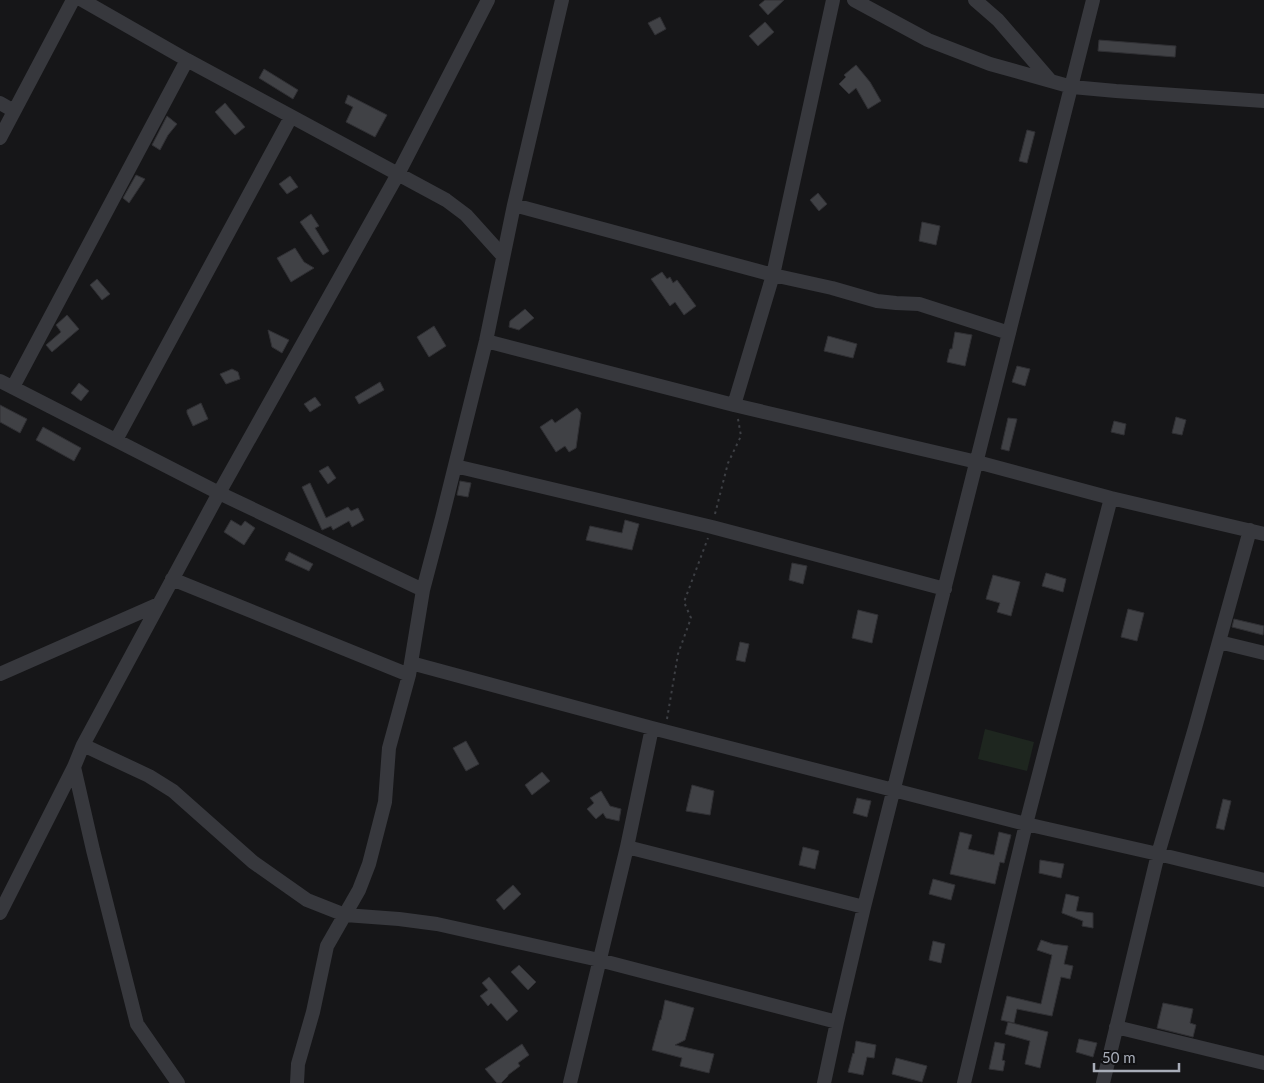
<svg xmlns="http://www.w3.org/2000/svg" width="1264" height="1083" viewBox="0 0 1264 1083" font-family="Lato,sans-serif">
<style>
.green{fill:#1e261f}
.building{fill:#404145;stroke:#303034}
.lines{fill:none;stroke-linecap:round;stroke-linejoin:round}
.path{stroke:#3d3f44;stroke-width:2;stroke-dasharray:2.5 4;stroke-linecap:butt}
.minor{stroke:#37383d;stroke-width:14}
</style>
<rect width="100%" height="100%" fill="#161618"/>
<path class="green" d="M985,729L1034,742L1027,771L978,759Z"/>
<path class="building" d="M765,0H784L768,15L759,5Z
M660,17L666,29L655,35L648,23Z
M765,22L774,32L758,46L749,36Z
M1099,40L1176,46L1175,57L1098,51Z
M856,65L870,82L881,101L868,109L856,88L849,94L839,84L846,77L844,75Z
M264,69L298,90L293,99L259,78Z
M348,95L387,115L375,137L346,122L353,107L345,103Z
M225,103L245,127L235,135L215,112Z
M167,116L177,124L168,135L160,150L152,145Z
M1027,130L1035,132L1027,163L1019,161Z
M136,175L145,179L129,203L123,198Z
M290,176L298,187L287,194L279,184Z
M818,193L827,204L819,211L810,200Z
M311,214L319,226L315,228L329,251L323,255L300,222Z
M922,222L940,226L936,245L919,241Z
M295,248L304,262L314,268L291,282L277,258Z
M662,272L667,279L670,277L673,283L677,280L696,306L684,315L675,302L670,306L651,279Z
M97,279L110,294L102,300L90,285Z
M525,309L534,318L519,330L509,327L510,321Z
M67,315L79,329L52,352L46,345L61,332L56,325Z
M434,326L446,346L429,357L417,337Z
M268,330L289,340L282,353L272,347Z
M955,332L972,335L965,366L947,362L950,349H952Z
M828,336L857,344L853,358L824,351Z
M1017,366L1030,369L1025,386L1012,382Z
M232,369L238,372L240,379L226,384L220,374Z
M380,382L384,390L359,404L355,397Z
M79,383L89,391L81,401L71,393Z
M315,397L321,405L310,412L304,404Z
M201,403L208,419L193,426L187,413V410Z
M0,405L27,419L20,433L0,422Z
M577,408L581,413L576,448L569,452L565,446L556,452L540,427L552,419L555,423Z
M1176,417L1186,420L1182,435L1172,433Z
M1008,418L1017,419L1009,451L1001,449Z
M1114,421L1126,424L1124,435L1111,432Z
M43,427L81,448L74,461L36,440Z
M328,466L336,478L328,484L319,471Z
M460,481L471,483L468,497L457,495Z
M310,483L326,518L348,507L351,511L358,508L364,520L352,527L349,521L333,530L331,526L322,530L302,487Z
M231,520L241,526L245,521L255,528L244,545L224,532Z
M625,520L639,524L632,550L586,540L590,526L622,533Z
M289,552L313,564L309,571L285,560Z
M792,563L807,566L803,584L789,580Z
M1046,573L1066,579L1063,592L1042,586Z
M993,575L1020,582L1011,616L997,612L1000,603L986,599Z
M1128,609L1144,613L1137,641L1121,637Z
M858,610L878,615L872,643L852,638Z
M1234,619L1264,626L1263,635L1232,627Z
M740,642L749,644L745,662L736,660Z
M466,741L479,764L466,771L453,748Z
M542,772L550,781L532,795L525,785Z
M692,785L714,791L710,815L686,811Z
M601,791L610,806L621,809L619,821L606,818L603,813L596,819L587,809L594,803L590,798Z
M857,798L871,801L867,817L853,813Z
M1223,799L1231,801L1224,830L1216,828Z
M960,832L972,835L968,849L994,855L999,832L1011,835L1004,863L1000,862L995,884L950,874Z
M803,847L819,851L815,869L799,865Z
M1040,860L1064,864L1061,878L1039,873Z
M933,879L955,885L951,900L929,894Z
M513,885L521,894L504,910L496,900Z
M1066,894L1079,897L1076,911L1093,913V928L1082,926L1083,921L1062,913V912Z
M1041,940L1053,944L1068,946L1064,964L1073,966L1070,979L1061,977L1052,1016L1017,1009L1014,1023L1001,1020L1007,996L1041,1004L1052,955L1037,950Z
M933,941L945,944L941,963L929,960Z
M519,965L536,982L528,990L511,972Z
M489,977L518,1011L507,1021L491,1003L488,1006L480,996L488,990L482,983Z
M665,1000L694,1008L685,1040L675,1045L714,1054L709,1073L680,1066L682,1058L652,1050L660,1020H661Z
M1163,1003L1193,1009L1190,1023L1196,1025L1193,1037L1157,1028Z
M1008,1022L1048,1032L1040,1068L1025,1064L1030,1041L1005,1034Z
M1079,1039L1097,1043L1093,1057L1076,1052Z
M856,1041L876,1045L874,1058L867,1057L863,1075L848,1072L853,1053L854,1054Z
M995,1042L1005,1044L1002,1060L1005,1061L1003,1071L989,1069Z
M522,1044L529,1055L518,1063L520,1066L508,1075V1076L501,1083H497L485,1069Z
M896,1058L927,1066L922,1082L892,1074Z"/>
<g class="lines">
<path class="path" d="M715,514L728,463L741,436L738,419
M667,719L678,654L691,618L684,602L708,538"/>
<path class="minor" d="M82,0L187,60L446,200L466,215L503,256
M854,0L928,40L990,64L1072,87L1116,91L1264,101
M975,0L998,20L1050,80
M0,103L14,111
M0,138L73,0
M514,205L773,275L832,288L877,301L896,303L919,304L1009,333
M486,341L734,405L977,462L1111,498L1264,534
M0,381L219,493L423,590
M13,387L187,60
M734,405L773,275L833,0
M116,440L291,117
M455,466L712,527L945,589
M172,579L409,675
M1219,642L1264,653
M411,663L652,728L1026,824L1158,854L1264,880
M0,674L159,604
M83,745L149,776L173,791L253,862L307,900L345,915L399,919L437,924L599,960L837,1022
M74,767L93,850L137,1024L178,1083
M627,847L864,907
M0,913L74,767L83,745L219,493L398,174L488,0
M1116,1027L1264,1063
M297,1083L298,1064L313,1012L327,946L359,890L369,864L385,802L389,748L409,675L423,590L442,518L486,341L514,205L562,0
M570,1083L627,847L652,728
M824,1083L837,1022L864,907L1093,0
M964,1083L1026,824L1111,498
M1103,1083L1158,854L1195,728L1250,530"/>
</g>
<path d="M1094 1063v8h85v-8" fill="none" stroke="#a8adb8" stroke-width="2.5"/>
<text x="1102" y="1063" font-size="15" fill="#a8adb8" stroke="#111113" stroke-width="4" paint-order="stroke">50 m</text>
</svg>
